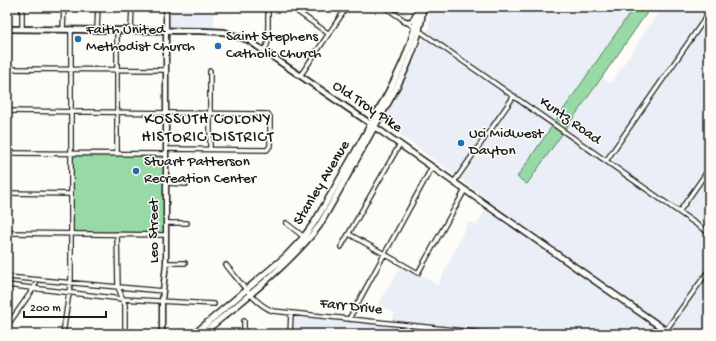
<svg xmlns="http://www.w3.org/2000/svg" width="716" height="341" viewBox="0 0 716 341" font-family="'Gochi Hand',sans-serif">
<style>
.built{fill:#eaeff7}
.green{fill:#98daa6;stroke:#5a7b61}
.lines{fill:none;stroke-linecap:round;stroke-linejoin:round}
.minor-casing{stroke:#1c1c1c;stroke-width:6}
.tertiary-casing{stroke:#1c1c1c;stroke-width:7}
.secondary-casing{stroke:#1c1c1c;stroke-width:8}
.primary-casing{stroke:#1c1c1c;stroke-width:8}
.minor{stroke:#fdfcf7;stroke-width:3.5}
.tertiary{stroke:#fdfcf7;stroke-width:4}
.secondary{stroke:#fdfcf7;stroke-width:4.5}
.primary{stroke:#fdfcf7;stroke-width:5}
.poi-dot{fill:#1f6fb2;stroke:#fdfcf7;stroke-width:1.5}
.labels{text-anchor:middle;dominant-baseline:central;stroke-width:3;stroke-linejoin:round;paint-order:stroke}
.poi-label{font-size:15px;fill:#1c1c1c;stroke:#fdfcf7;text-anchor:start}
.street-label{font-size:15px;fill:#1c1c1c;stroke:#fdfcf7}
.neighbourhood-label{font-size:16px;letter-spacing:1px;fill:#1c1c1c;stroke:#fdfcf7}
</style>
<rect width="100%" height="100%" fill="#fdfcf7"/>
<filter id="ink" filterUnits="userSpaceOnUse"><feTurbulence type="fractalNoise" baseFrequency=".025" numOctaves="2"/><feDisplacementMap in="SourceGraphic" scale="8" xChannelSelector="R" yChannelSelector="G"/><feConvolveMatrix kernelMatrix="1 2 1 2 8 2 1 2 1" color-interpolation-filters="sRGB"/></filter>
<g filter="url(#ink)">
<path class="built" d="M166,7H268H214V31L166,30Z
M391,7H407L406,18Z
M430,7H634L518,177L527,184L602,77L610,84L662,7H709V334H592L587,330L585,334L566,333L565,334H290L291,313L391,323L394,313L378,304L403,264L438,285L468,222L477,225L487,206L508,220L510,216L379,119L398,93L429,27Z"/>
<path class="green" d="M634,7H651L527,184L517,177Z
M71,153L166,154V235L71,234Z"/>
<g class="lines">
<defs>
<path id="minor" d="M291,7L329,34
M385,7L483,75L709,233
M22,29V7
M63,29L64,7
M97,29L98,7
M117,30V154
M131,30L132,7
M263,50L266,47L268,42V7
M7,69L166,70
M300,76L347,7
M7,111L268,114L270,117V146L267,150L166,149
M210,149V71
M7,153L166,154
M606,161L709,13
M454,182L514,96
M166,183L186,184
M7,193L71,194
M679,212L709,169
M166,223H187
M286,223L304,237
M7,233L166,235
M117,234L118,287L125,305V334
M349,234L418,273L465,190
M341,247L400,144
M166,263H185
M226,265C239,280 254,304 273,311L493,334
M7,277L163,291
M7,285L122,299L214,304
M349,319L432,167
M7,326L34,288L37,280
M666,330L709,270
M63,334L71,279V29
M244,334V321
M290,334L291,313"/>
<path id="tertiary" d="M162,334V301L166,263V7"/>
<path id="secondary" d="M404,21C410,23 414,21 416,14
M7,29L200,31L224,32L248,40L371,124"/>
<path id="primary" d="M372,125L671,334
M194,334L286,256L302,239L314,223C334,190 353,156 372,122C392,85 414,50 418,7
M202,334C242,301 287,267 319,226C337,195 354,164 371,133C394,92 419,54 423,7"/>
</defs>
<use href="#minor" class="minor-casing"/>
<use href="#tertiary" class="tertiary-casing"/>
<use href="#secondary" class="secondary-casing"/>
<use href="#primary" class="primary-casing"/>
<use href="#minor" class="minor"/>
<use href="#tertiary" class="tertiary"/>
<use href="#secondary" class="secondary"/>
<use href="#primary" class="primary"/>
</g>
</g>
<g class="poi-dot">
<circle cx="78" cy="39" r="4"/>
<circle cx="218" cy="46" r="4"/>
<circle cx="461" cy="143" r="4"/>
<circle cx="136" cy="171" r="4"/>
</g>
<g class="labels">
<g class="poi-label">
<text x="86" y="30">Faith United<tspan x="86" dy="17">Methodist Church</tspan></text>
<text x="226" y="37">Saint Stephens<tspan x="226" dy="17">Catholic Church</tspan></text>
<text x="469" y="134">Uci Midwest<tspan x="469" dy="17">Dayton</tspan></text>
<text x="144" y="162">Stuart Patterson<tspan x="144" dy="17">Recreation Center</tspan></text>
</g>
<g class="street-label">
<text transform="translate(367 107) rotate(34)">Old Troy Pike</text>
<text transform="translate(570 121) rotate(35)">Kuntz Road</text>
<text transform="translate(322 183) rotate(-59)">Stanley Avenue</text>
<text transform="translate(154 231) rotate(-90)">Leo Street</text>
<text transform="translate(351 307) rotate(6)">Farr Drive</text>
</g>
<g class="neighbourhood-label">
<text x="208" y="120">KOSSUTH COLONY<tspan x="208" dy="18">HISTORIC DISTRICT</tspan></text>
</g>
</g>
<rect width="716" height="341" fill="none" stroke="#fdfcf7" stroke-width="24"/>
<rect x="12" y="12" width="692" height="317" fill="none" stroke="#1c1c1c" stroke-width="1.5" filter="url(#ink)"/>
<path d="M24 311v6h82v-6" fill="none" stroke="#1c1c1c" stroke-width="2"/>
<text x="30" y="311" font-size="12" fill="#1c1c1c" stroke="#fdfcf7" stroke-width="3" paint-order="stroke">200 m</text>
</svg>
